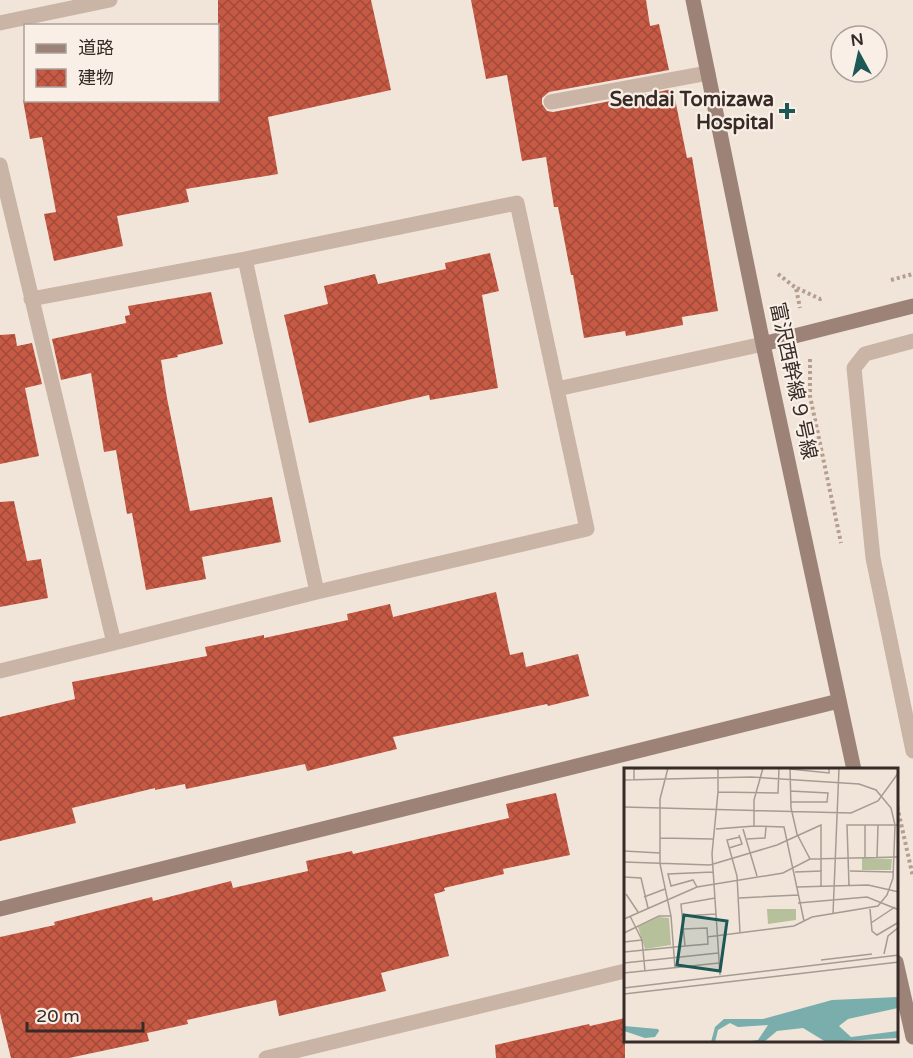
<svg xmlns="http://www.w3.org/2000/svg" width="913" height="1058" viewBox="0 0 913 1058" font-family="'Varela Round','Noto Sans JP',sans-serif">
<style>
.building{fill:url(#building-cross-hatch)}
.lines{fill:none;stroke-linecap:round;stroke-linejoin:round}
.path{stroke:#b59e90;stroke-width:4;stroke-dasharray:3 3;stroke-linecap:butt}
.lane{stroke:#c9b4a6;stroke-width:15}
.street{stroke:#c9b4a6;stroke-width:15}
.secondary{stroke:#9d8278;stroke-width:15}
.poi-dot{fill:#1d5756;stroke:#f9efe6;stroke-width:2}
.labels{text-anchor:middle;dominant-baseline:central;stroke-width:4.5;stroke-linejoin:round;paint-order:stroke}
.poi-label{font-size:20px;font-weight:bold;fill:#362b27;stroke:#f9efe6;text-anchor:end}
.street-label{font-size:20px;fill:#362b27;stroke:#f9efe6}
.inset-road{fill:none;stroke:#a69b92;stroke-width:1.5}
.view{fill:#1d5756;fill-opacity:0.15;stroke:#1d5756;stroke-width:3}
.inset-edge{fill:none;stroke:#362b27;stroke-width:3}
</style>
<defs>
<pattern id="building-cross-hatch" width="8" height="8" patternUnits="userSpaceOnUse" patternTransform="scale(1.5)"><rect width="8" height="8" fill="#c65a44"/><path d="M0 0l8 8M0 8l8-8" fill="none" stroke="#a24b39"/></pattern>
</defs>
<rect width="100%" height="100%" fill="#f1e5da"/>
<path class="building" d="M218,0H371L391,90L268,117L278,174L186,189L189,202L117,216L123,246L54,261L44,214L56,212L42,137L30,139L23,100H218Z
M471,0H646L650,26L659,24L669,70L549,92L542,98V104L547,111L553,112L673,89L687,158L692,157L718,311L682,317L683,325L626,336L625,331L584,338L573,275H571L558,207H554L546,157L522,161L507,75L486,79Z
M490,253L499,291L482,295L498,388L430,400L429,395L309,423L284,315L328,304L324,286L375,274L378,284L446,269L445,263Z
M211,292L223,344L177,355L178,357L161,360L167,398L190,511L272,497L281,542L202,557L206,579L146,590L132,513L127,514L116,450L104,452L91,373L61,380L52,339L126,323L125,316L130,315L128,306Z
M15,334L17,346L32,343L42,384L25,388L39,456L0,464V335Z
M14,501L27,561L41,559L48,598L0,607V502Z
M496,592L510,655L523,652L526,667L578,654L589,696L548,706L547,704L393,737L397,749L307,771L305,764L186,789L185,784L155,790V788L72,808L76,823L0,841V717L75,699L72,682L207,656L205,647L264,635V638L348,620L347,614L390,604L393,617Z
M556,793L570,855L503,869L504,874L444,888L445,891L434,894L449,956L381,973L386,991L279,1016L276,1000L187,1020L188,1024L147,1033L149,1041L69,1058H11L0,1013V937L55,925L54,922L152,897L153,901L231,881L233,888L308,871L306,861L352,851L353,854L509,818L506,804Z
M625,1018V1058H496L495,1045L589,1024L590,1026Z"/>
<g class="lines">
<path class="path" d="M778,274L796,288L800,308
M891,280L913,274
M797,288L820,299L823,298
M810,359V396L841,543
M896,801L913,877"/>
<path class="lane" d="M913,341L865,354L854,368L873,558L913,751"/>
<path class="street" d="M0,23L110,0
M551,102L708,73
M0,165L114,643L0,671
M245,259L317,592
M31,299L245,259L517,203L587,529L317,592L114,643
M557,389L763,344
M266,1058L625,971"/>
<path class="secondary" d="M693,0L763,344L854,770
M763,344L913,306
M0,909L839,701
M896,962L913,1037"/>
</g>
<path class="poi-dot" d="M784 102h6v6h6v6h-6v6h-6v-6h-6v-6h6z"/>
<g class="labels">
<g class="poi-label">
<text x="774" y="100">Sendai Tomizawa<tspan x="774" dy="23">Hospital</tspan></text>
</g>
<g class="street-label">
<text transform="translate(793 381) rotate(78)">富沢西幹線９号線</text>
</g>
</g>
<g transform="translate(624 768)">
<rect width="274" height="274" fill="#f1e5da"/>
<path d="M238,90L268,91L267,102H238ZM35,149L45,150L47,177L21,181L14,159Z" fill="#b6c09a"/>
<path d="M143,141H172V152L144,156Z" fill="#b6c09a"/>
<path d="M274,229V240L224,251L215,258L227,269L274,263V270L202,274L179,260L153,263L140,274H122L134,272L144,257L114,259L106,255L94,262L91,274H87L91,259L100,251H139L208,232ZM0,258L34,261L35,263L31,269L21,270L0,263Z" fill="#79aead"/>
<path class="inset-road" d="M44,0L36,31V96L47,148L51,200M45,0H88M90,0L94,1V24L88,86L96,207M166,0L167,40L173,66L186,91M166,1L205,5V0M0,12L127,9L235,16L252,22L267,40L271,57L269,110L263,127L254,138L188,149L170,158L83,169M10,12V1L29,0M166,23L204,25L203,34H166M94,24L154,25L155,0M0,39L227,45L254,33L275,4M130,58L160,59L180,153M92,61L130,58V32L139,0M119,61L133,108M116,69L103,72L113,108L116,165M36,70L89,71M123,71L141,70L142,59M105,80L118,76L115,67M0,83L36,85M241,89V57M253,89L254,57M0,94L86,97L153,77L197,57V118M226,103L269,104M171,104L198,103M0,109L17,110L24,140M225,117L223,57H275M73,119L69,112L47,118L44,106L89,104M173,119L244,117L275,124M2,126L14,144M20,129L41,121M115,130L174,127M174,135L243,129L275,142M246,141L248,163L253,167L275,154M209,146L215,0M6,148L18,172L21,203M58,148L92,146M0,151L73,119L159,105L186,91L275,89M247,155L271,139M59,161L83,160L84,176L61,178M0,165L35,148H47M0,174L18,172M0,184L61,178L57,136L91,130M260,186L264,168L275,159M197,192L248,186M0,195L94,185M0,205L95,195M0,220L275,187M0,226L275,194"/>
<path class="view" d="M60,147L103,153L96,203L53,197Z"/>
<rect width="274" height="274" class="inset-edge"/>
</g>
<rect x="24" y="24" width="195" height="78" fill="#f9efe6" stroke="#aba19a" stroke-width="1.5"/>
<rect x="36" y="44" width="30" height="9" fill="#9d8278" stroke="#aba19a" stroke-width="1.5"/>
<text x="78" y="54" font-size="18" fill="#362b27">道路</text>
<rect x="36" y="69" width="30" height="18" fill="url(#building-cross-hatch)" stroke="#aba19a" stroke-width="1.5"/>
<text x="78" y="84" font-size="18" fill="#362b27">建物</text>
<g transform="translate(859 54) rotate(352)"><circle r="28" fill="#f9efe6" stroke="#aba19a" stroke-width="1.5"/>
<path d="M0-4.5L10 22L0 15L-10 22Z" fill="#1d5756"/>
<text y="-9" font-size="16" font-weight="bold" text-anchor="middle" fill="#362b27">N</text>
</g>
<path d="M27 1022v9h116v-9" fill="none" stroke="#362b27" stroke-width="3"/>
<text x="36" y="1022" font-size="18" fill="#362b27" stroke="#f9efe6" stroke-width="4.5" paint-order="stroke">20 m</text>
</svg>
